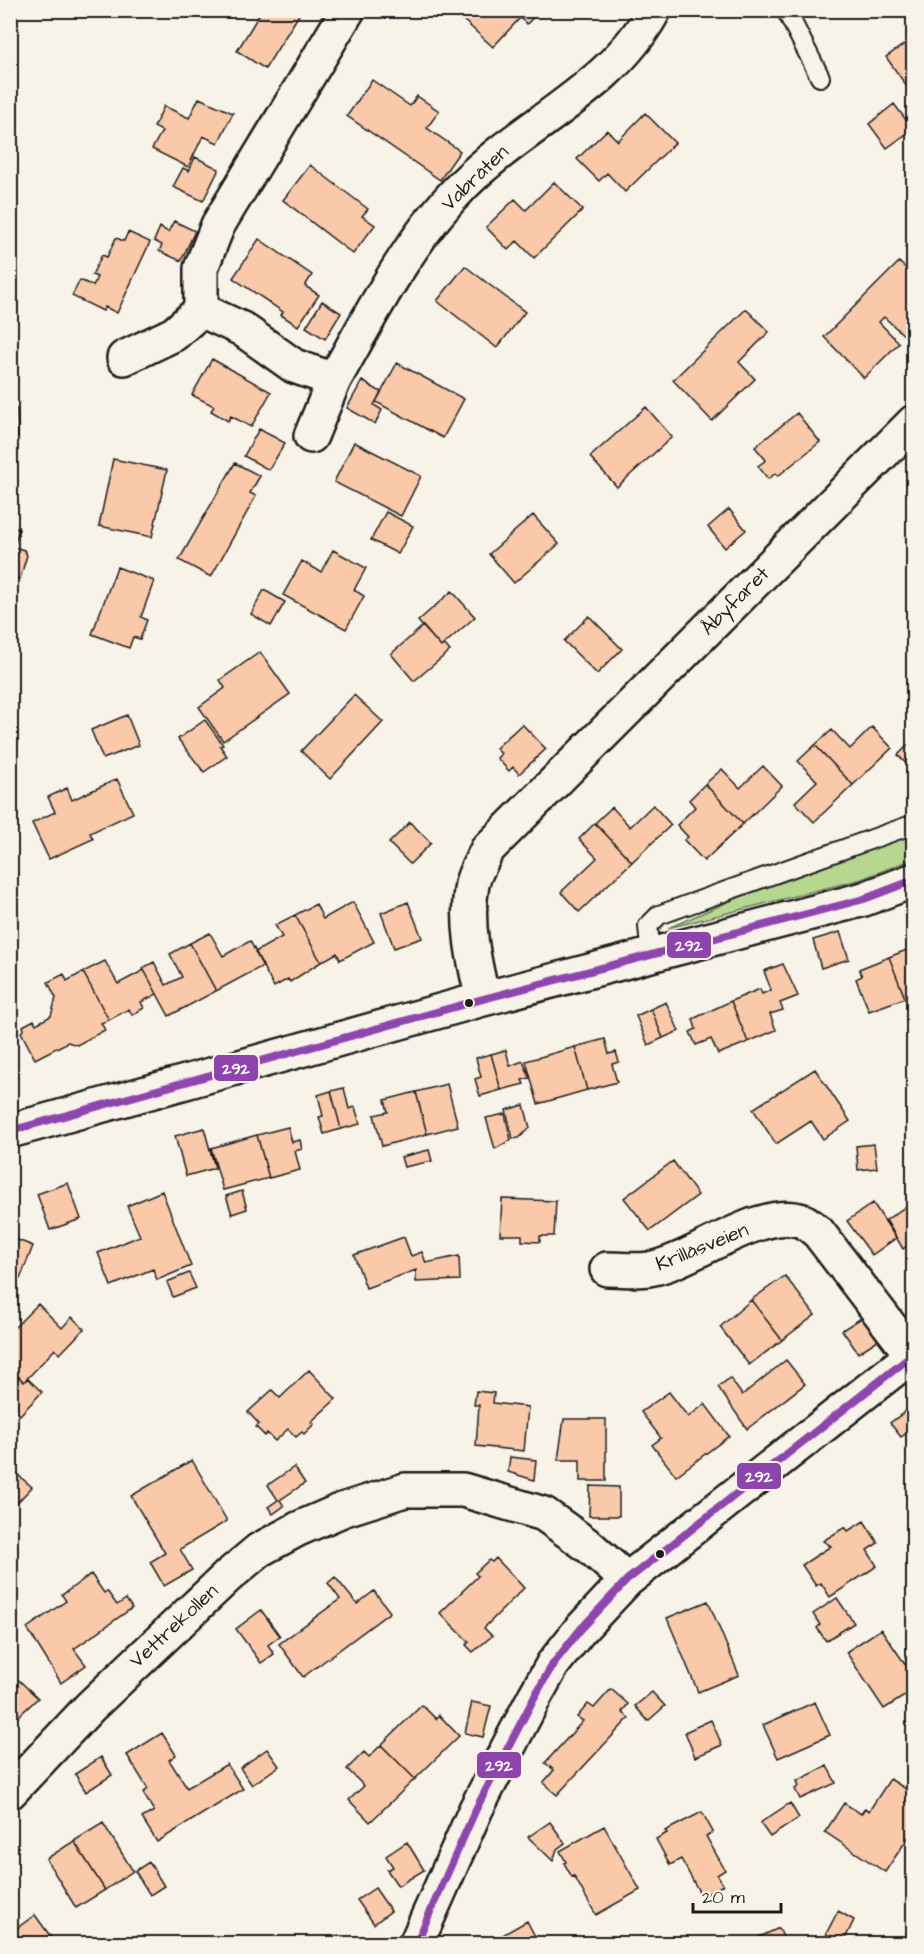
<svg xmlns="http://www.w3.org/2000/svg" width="924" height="1954" viewBox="0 0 924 1954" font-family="'Architects Daughter',sans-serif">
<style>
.green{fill:#b6d790;stroke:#697a56;stroke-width:1.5}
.building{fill:#f9c9a9;stroke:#1c1c1c;stroke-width:1.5}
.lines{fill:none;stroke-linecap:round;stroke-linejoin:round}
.lane-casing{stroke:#1c1c1c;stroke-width:22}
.street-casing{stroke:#1c1c1c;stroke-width:38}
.lane{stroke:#f7f3e8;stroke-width:18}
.street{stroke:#f7f3e8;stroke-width:33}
.bus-1-casing{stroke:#f7f3e8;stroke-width:12}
.bus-1{stroke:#8e44ad;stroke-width:8}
.bus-dot{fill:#1c1c1c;stroke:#f7f3e8;stroke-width:2}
.labels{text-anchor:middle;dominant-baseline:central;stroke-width:4.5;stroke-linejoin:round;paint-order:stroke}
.street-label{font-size:20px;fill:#1c1c1c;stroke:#f7f3e8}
.line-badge{stroke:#f7f3e8;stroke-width:2}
.badge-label{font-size:16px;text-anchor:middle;font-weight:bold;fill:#fff}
</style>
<rect width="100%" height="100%" fill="#f7f3e8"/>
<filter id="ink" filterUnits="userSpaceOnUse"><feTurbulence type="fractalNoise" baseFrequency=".0167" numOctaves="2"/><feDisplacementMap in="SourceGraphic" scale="12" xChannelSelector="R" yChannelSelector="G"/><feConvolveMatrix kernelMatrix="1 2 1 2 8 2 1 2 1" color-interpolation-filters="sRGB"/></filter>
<g filter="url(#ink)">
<path class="green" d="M913,822V859L862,879L668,928Z"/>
<path class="building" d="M262,10H302L265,69L237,51Z
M466,10H540L527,24L520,18L493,47L460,17Z
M914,31V84L908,88L886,57L913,38L909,34Z
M372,80L410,106L417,96L439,111L427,128L460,151L440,180L347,116Z
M199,98L233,113L218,143L203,136L188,167L152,149L162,131L154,127L164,106L189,118Z
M894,104L913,129L887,148L869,124Z
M645,113L675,143L625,192L607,173L599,181L577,159L607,130L618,141Z
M195,157L219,169L203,201L173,187L183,168L189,171Z
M310,165L368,209L362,216L375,225L353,254L283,200Z
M554,182L583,210L534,258L517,241L508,250L486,227L515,199L526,210Z
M174,221L195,231L181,261L159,251L162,245L154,241L160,227L168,232Z
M128,232L150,242L117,313L105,307L103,311L72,296L80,280L93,286L97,277L92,275L102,255L107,257L116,238L124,241Z
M259,239L312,275L305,286L319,295L298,326L281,315L283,312L233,278Z
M899,262L914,276V329L906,337L884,317L879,322L899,343L864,378L824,337Z
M465,266L525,312L497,348L437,301Z
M322,301L341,313L325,339L306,327Z
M746,309L769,332L739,362L755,379L712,421L673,380Z
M212,359L271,392L251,427L231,416L228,421L211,411L214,406L192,395Z
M397,363L464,399L443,438L376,402Z
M362,381L381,392L374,405L382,410L375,424L347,408Z
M646,407L672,437L617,487L590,457Z
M17,409L18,437H10V410Z
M797,413L820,442L778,476L776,473L768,479L758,466L766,460L755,447Z
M259,429L285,443L269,470L244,456Z
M354,442L421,476L401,516L334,482Z
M113,459L167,470L152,537L99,526Z
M235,463L260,476L250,493L256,496L211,577L179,560Z
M729,509L746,530L725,548L708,527Z
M386,512L413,526L398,554L371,540Z
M533,515L559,544L514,583L489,554Z
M10,527L19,529L14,547L24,550L27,555L20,579L10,577Z
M333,550L366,568L354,590L364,596L346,629L283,595L302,561L321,572Z
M117,567L154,581L141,617L147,620L140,639L133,637L129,648L92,634Z
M264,590L285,602L271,626L251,614Z
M452,591L475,617L441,647L418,621Z
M589,616L622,649L597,674L564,641Z
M423,626L441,647L444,644L450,651L414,681L391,654Z
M260,652L290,694L223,741L199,707L225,688L220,680Z
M354,695L383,722L330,779L301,751Z
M127,715L139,745L103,759L91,730Z
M205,720L223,745L220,746L227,756L204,772L178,739Z
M522,724L546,749L519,774L513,767L509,771L497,758L501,754L496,748Z
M872,727L892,748L853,785L815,745L832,730L850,749Z
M911,742L914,746V772L898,755Z
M815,745L853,785L814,822L795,802L817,781L798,761Z
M763,766L782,786L743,824L705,784L722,769L740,788Z
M117,779L133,813L90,833L93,839L49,859L32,823L55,812L48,797L67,788L72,800Z
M705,784L743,824L704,861L684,840L688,837L677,825L695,807L689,800Z
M653,805L671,825L632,862L595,823L612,807L630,827Z
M410,822L431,843L410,864L389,843Z
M595,823L632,862L579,912L561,892L597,858L579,839Z
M353,902L374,942L340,960L337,953L321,962L295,915L316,904L323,919Z
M408,902L422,938L394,948L381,913Z
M295,915L321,962L290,982L288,979L274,987L255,952L282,937L275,925Z
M840,932L849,959L821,968L813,940Z
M210,933L223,956L250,941L263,966L216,991L190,943Z
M190,943L216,991L169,1016L143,968L154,962L166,985L182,977L170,954Z
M914,947V995L905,998L889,957Z
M889,957L905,998L869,1011L856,979L862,976L859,969Z
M105,961L118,984L144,970L157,994L141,1002L144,1008L132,1015L129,1009L109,1020L83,972Z
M783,964L798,996L780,1003L783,1010L770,1014L776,1030L748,1042L731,1001L760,989L762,994L771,990L764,971Z
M83,972L109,1020L101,1023L105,1030L77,1045L68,1042L35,1059L21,1032L24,1030L23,1026L34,1020L36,1024L51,1016L56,998L48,982L64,974L67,981Z
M731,1001L748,1042L718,1054L711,1039L696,1045L690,1032L696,1029L693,1019Z
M666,1002L679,1031L663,1038L651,1009Z
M651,1009L663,1038L648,1045L636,1016Z
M605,1039L609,1054L616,1052L619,1062L612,1064L617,1082L587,1090L575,1047Z
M575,1047L587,1090L538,1104L526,1061Z
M506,1050L510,1066L523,1061L530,1078L522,1080L524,1084L501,1090L491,1054Z
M491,1054L501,1090L480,1096L475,1079L481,1077L476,1058Z
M815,1069L850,1121L823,1139L811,1121L776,1144L753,1109Z
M447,1084L458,1126L427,1134L416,1092Z
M344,1088L349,1109L355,1107L360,1124L341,1129L331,1091Z
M331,1091L341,1129L324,1134L319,1117L323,1116L318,1095Z
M416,1092L427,1134L382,1146L374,1115L388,1112L385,1100Z
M524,1105L530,1128L519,1138L513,1139L506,1110Z
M505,1114L511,1140L495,1149L486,1118Z
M288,1127L292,1142L300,1140L302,1149L295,1151L300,1170L269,1178L257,1135Z
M204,1128L215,1168L186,1176L175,1136Z
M257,1135L269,1178L223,1190L211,1148Z
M874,1144L877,1168L858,1170L856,1146Z
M429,1150L432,1161L404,1167L401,1157Z
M673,1161L698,1195L650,1231L624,1198Z
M68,1183L81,1219L50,1230L37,1194Z
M162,1191L191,1266L157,1280L153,1269L111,1286L98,1253L140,1236L127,1206Z
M242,1191L247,1209L232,1214L226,1196Z
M502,1199L556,1201L554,1236H540V1242L522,1241V1235H500Z
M914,1201V1241L903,1249L886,1220Z
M873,1203L896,1238L872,1255L847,1221Z
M10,1237L33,1246L20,1279L10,1275Z
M404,1237L411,1256L422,1252L426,1263L459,1256L460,1280L416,1282V1270L366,1288L354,1255Z
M189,1273L196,1288L173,1297L167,1282Z
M785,1276L815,1315L782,1340L751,1300Z
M751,1300L782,1340L749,1365L720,1327Z
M38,1304L62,1328L72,1317L84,1329L60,1354L55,1349L24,1382L10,1369V1332Z
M863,1317L878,1340L858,1353L842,1330Z
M786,1360L805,1384L747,1429L718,1387L730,1378L742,1395Z
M309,1370L336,1399L311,1422L314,1424L304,1434L302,1432L296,1437L288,1429L275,1441L267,1433L265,1436L256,1427L259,1424L248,1412L272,1390L280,1398Z
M14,1372L24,1382L27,1378L42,1392L20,1415L10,1406V1375Z
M476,1391L494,1393L493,1403L528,1407L524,1451L476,1446L479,1405H474Z
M669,1392L688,1417L705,1404L729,1436L676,1476L652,1445L661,1438L641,1412Z
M914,1405V1428L901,1437L890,1423Z
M564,1419H606V1481H580V1460H558Z
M510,1457L536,1460L534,1480L508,1472Z
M192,1460L227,1521L180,1549L192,1570L164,1586L150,1562L165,1553L131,1496Z
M294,1467L305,1483L280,1500L284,1506L273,1514L268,1507L278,1500L268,1485Z
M10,1468L32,1487L10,1510Z
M590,1486L619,1487V1516H589Z
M864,1521L878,1543L867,1550L877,1566L830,1597L821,1583L816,1586L802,1565L831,1546L823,1541L845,1527L848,1531Z
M496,1558L524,1588L484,1628L492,1636L473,1652L466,1645L469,1642L440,1613L478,1576L475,1573L489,1560L492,1562Z
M91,1574L104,1593L107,1591L117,1605L126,1599L132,1608L74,1649L86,1665L61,1683L27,1628L66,1601L62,1595Z
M335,1577L357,1604L374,1591L390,1612L303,1677L279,1644L340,1599L328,1583Z
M837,1598L854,1623L826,1641L817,1628L820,1625L813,1614Z
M708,1601L739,1675L698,1692L667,1618Z
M261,1610L280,1636L268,1645L274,1654L261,1663L236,1629Z
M881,1629L914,1677V1690L884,1709L846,1652Z
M10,1672L38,1698L10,1724Z
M611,1689L628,1704L622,1712L629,1718L557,1795L543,1783L554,1770L545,1763L583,1721L577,1717L588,1704L594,1708Z
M652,1692L665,1706L648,1721L635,1706Z
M472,1702L491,1706L483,1737L465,1733Z
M815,1702L830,1735L778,1758L763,1725Z
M422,1705L436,1719L439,1715L459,1736L415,1779L381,1745Z
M711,1720L722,1745L695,1757L685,1732Z
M162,1733L176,1755L169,1760L187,1788L227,1764L243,1789L157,1842L142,1818L154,1811L143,1793L148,1789L127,1755Z
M381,1745L415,1779L370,1822L349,1800L364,1786L347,1769L364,1752L369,1757Z
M267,1749L279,1766L252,1785L240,1768Z
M101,1757L112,1775L86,1792L75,1774Z
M827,1766L836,1783L800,1799L795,1789L799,1786L797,1781Z
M890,1779L914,1794V1829L885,1872L825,1832L844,1803L861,1814L865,1808L869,1811Z
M790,1803L799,1818L770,1837L760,1823Z
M702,1812L713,1832L706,1836L725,1870L717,1875L723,1885L702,1897L681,1859L670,1865L656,1839L667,1833L665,1831Z
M550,1822L565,1843L557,1849L553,1861L528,1837Z
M103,1823L133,1871L105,1890L74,1841Z
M604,1826L640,1890L596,1915L574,1876L572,1877L564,1863L566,1862L560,1851Z
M74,1841L105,1890L76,1908L46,1859Z
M407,1842L424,1870L398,1886L387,1870L393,1867L386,1856Z
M149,1862L164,1886L150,1895L135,1871Z
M375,1888L391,1911L374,1924L357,1900Z
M838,1911L854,1920L843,1943L826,1934Z
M35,1915L56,1944H15L10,1933Z
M527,1921L539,1944H496L494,1940Z
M779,1928L786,1944H760L757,1938Z
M103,1936L112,1944H96Z"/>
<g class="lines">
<defs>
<path id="lane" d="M786,10L820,77
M651,956L648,926L659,915L914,824"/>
<path id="street" d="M201,310V268L218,225L348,10
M124,358L174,334L201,310L242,329L294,366L334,380C372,313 409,239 464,184C525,123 613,88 654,10
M311,436L334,380
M483,999C474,962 465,922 472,884C474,873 482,861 487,850L914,422
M10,1131L483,999L864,899L914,880
M607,1269C621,1269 636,1271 649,1269C693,1262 759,1206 803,1221C808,1223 813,1229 818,1232L912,1355
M10,1792L90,1707L228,1576L259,1550L298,1529L342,1510L405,1490H463L544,1514L590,1547L627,1580
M416,1944L476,1809L535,1696L553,1664L580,1630L627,1580L914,1354"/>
</defs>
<use href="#lane" class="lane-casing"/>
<use href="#street" class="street-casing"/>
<use href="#lane" class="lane"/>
<use href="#street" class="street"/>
<defs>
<path id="bus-1" d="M10,1131L483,999L864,899L914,880
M416,1944L476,1809L535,1696L553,1664L580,1630L627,1580L914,1354"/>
</defs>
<use href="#bus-1" class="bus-1-casing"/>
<use href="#bus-1" class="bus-1"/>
</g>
</g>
<g class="bus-dot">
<circle cx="469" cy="1003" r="5"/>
<circle cx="660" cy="1554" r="5"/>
</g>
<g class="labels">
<g class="street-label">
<text transform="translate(475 178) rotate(-44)">Vabråten</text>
<text transform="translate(735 601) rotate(-45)">Åbyfaret</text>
<text transform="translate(702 1247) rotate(-22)">Krillåsveien</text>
<text transform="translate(174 1626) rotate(-43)">Vettrekollen</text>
</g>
</g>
<g class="line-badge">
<rect x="666" y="931" width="46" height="28" rx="6" fill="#8e44ad"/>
<rect x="213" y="1054" width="46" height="28" rx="6" fill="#8e44ad"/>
<rect x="736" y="1462" width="46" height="28" rx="6" fill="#8e44ad"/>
<rect x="476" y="1751" width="46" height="28" rx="6" fill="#8e44ad"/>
</g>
<g class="badge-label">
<text x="689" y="951">292</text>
<text x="236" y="1074">292</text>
<text x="759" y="1482">292</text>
<text x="499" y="1771">292</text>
</g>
<rect width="924" height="1954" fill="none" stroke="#f7f3e8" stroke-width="36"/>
<rect x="18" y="18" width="888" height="1918" fill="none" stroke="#1c1c1c" stroke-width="2" filter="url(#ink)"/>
<path d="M693 1903v9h88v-9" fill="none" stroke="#1c1c1c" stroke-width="3"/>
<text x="702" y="1903" font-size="18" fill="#1c1c1c" stroke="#f7f3e8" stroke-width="4.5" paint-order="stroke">20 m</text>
</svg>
